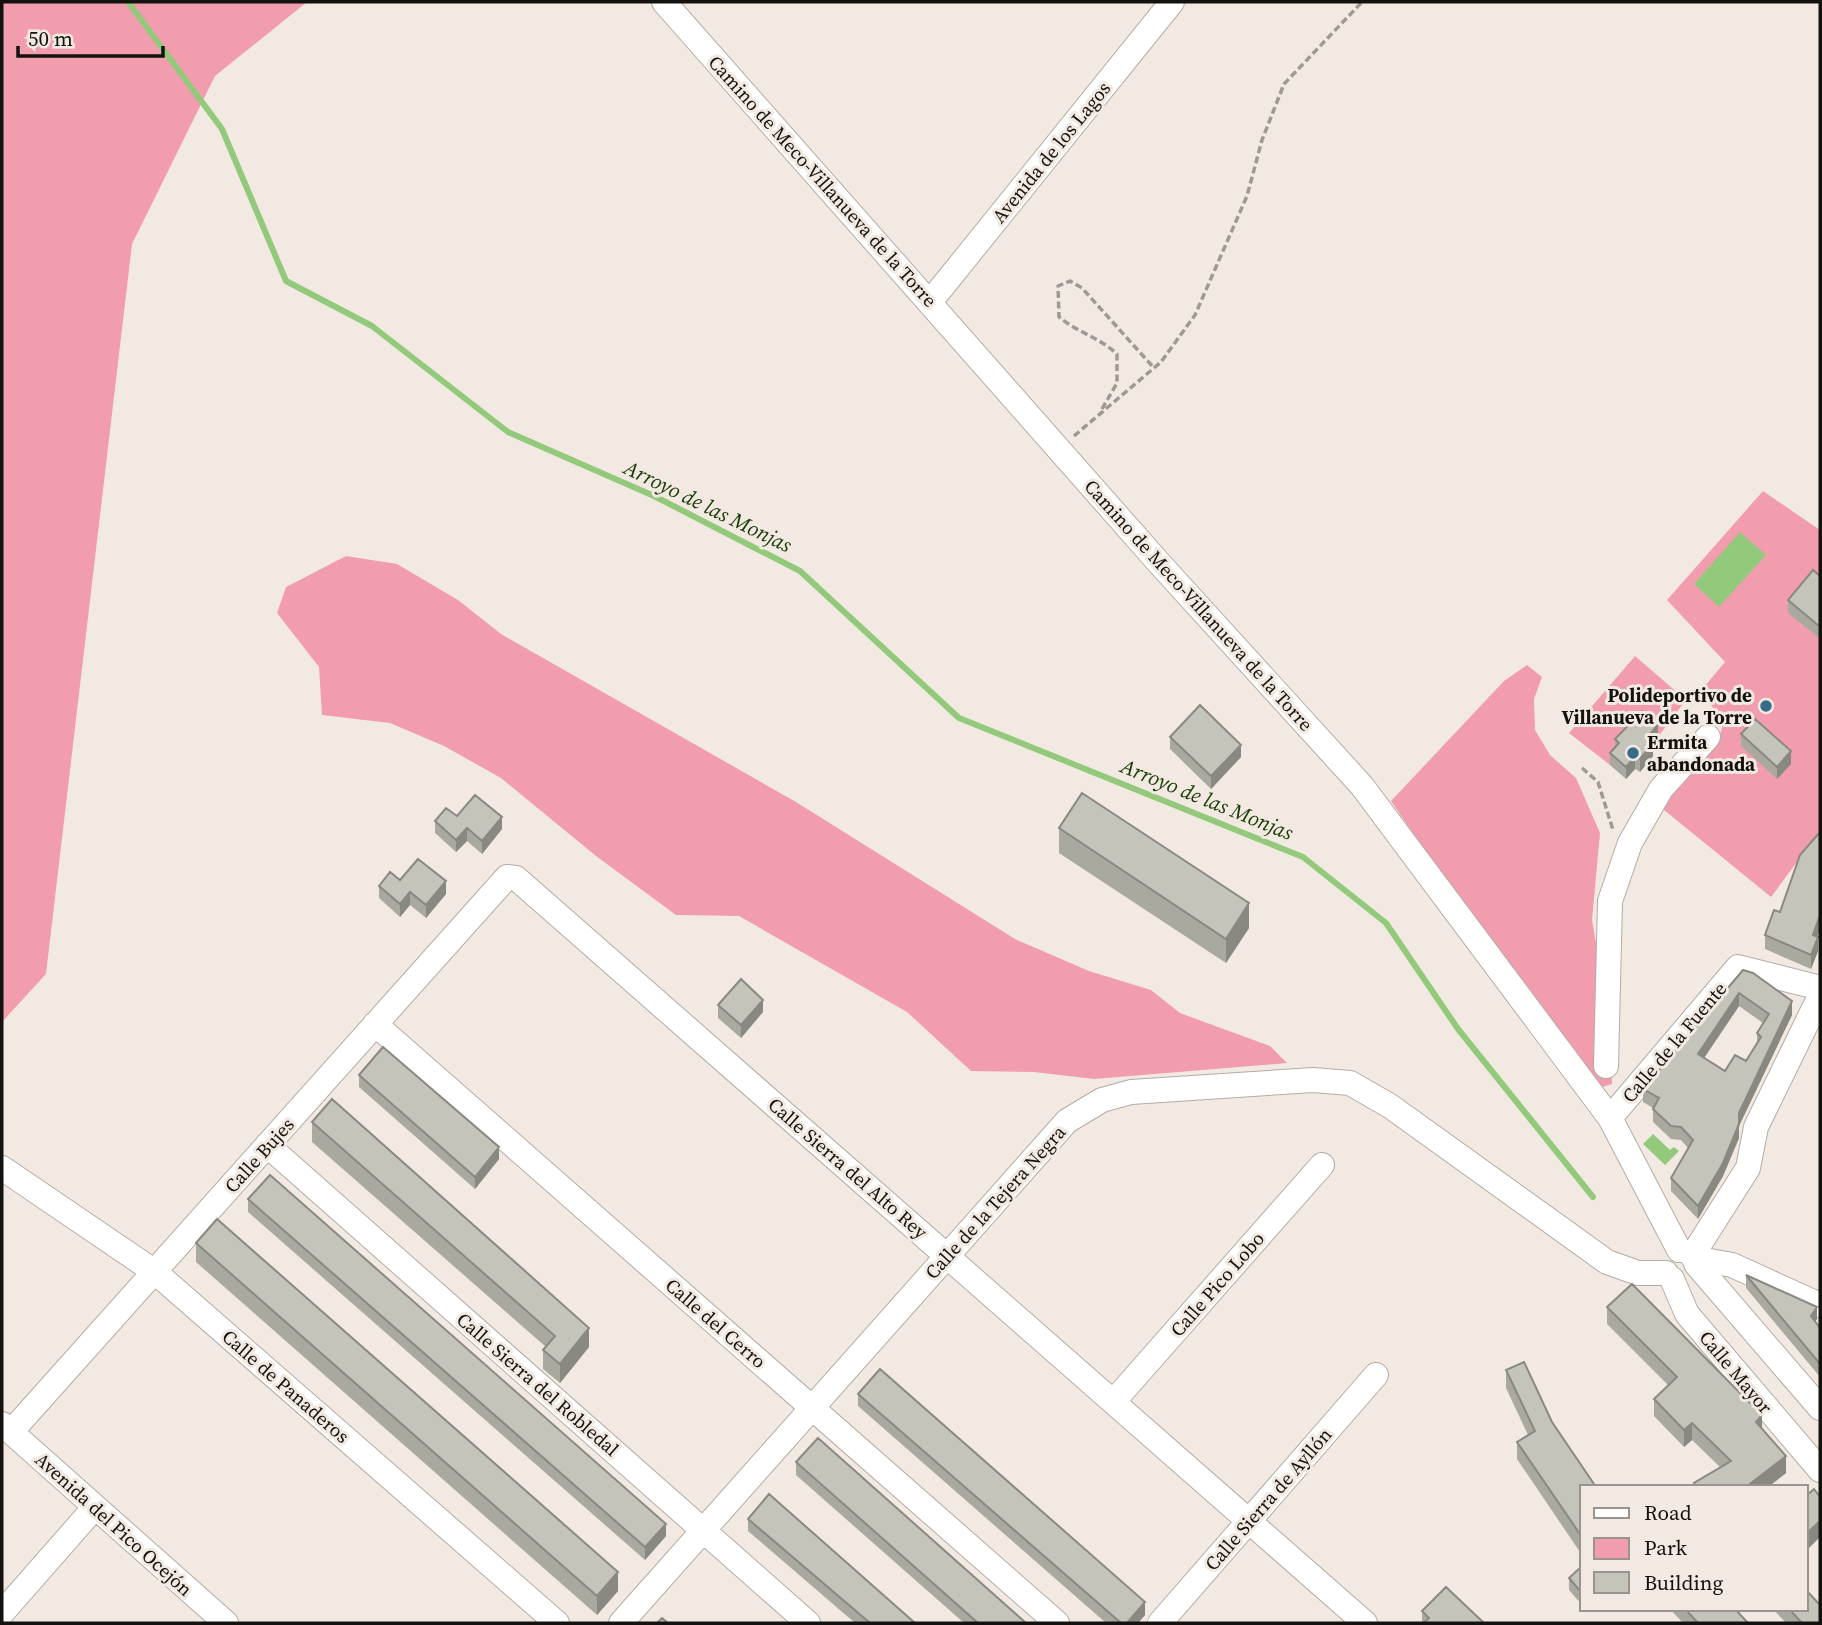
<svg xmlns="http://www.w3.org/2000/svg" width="1822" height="1625" viewBox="0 0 1822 1625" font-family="'Source Serif 4',serif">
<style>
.green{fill:#f29dae}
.water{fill:#93c97b}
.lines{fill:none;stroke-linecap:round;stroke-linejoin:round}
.stream{stroke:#93c97b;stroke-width:6}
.minor-casing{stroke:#b3aca4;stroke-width:26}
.path{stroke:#9e9992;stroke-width:3.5;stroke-dasharray:7 3.5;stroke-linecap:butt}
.minor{stroke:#fff;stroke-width:24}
.wall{fill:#a9a9a0;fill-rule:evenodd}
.shaded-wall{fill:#898982}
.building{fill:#c4c4ba;stroke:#898982;stroke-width:2;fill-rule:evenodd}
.poi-dot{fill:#376c88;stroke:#f2eae2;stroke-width:2.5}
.labels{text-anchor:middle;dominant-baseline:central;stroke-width:6;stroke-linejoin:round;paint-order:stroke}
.street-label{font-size:19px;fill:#14120f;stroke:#f2eae2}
.poi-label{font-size:19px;font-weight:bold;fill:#14120f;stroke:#f2eae2;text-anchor:end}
.water-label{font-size:21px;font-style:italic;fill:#183b04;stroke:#f2eae2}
</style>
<rect width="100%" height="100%" fill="#f2eae2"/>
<path class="green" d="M2,2H307L215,76L132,244L46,974L2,1022Z
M1763,491L1820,530V831L1771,897L1658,805L1721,732L1724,719L1699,693L1725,662L1667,600Z
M346,556L397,564L458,600L501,634L796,802L1015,939L1089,971L1151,990L1180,1013L1270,1046L1287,1063L1094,1079L1034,1072L971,1071L907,1012L739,916L676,915L596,856L501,778L444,746L390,723L322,715L319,667L277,613L286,587Z
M1635,656L1686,700L1658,737L1619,755L1610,765L1569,733Z
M1527,665L1542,677L1534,699L1535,730L1550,755L1576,778L1600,833L1592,920L1611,1028L1612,1084L1589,1091L1391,801L1504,681Z"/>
<path class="water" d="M1740,532L1766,555L1719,607L1694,584Z
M1653,1134L1670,1150L1674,1147L1679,1151L1665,1165L1643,1144Z"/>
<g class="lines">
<path class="stream" d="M128,2L222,129L286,281L372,326L508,432L654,496L800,571L959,718L1303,857L1386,923L1458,1029L1593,1197"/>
<defs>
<path id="minor" d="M664,2L1159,563L1362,786L1610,1118L1679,1250
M930,302L1172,2
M375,1024L1057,1623
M1606,1066L1610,901L1630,843L1661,789L1708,737
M1610,1118L1738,967L1820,988
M267,1145L808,1623
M2,1168L155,1272L557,1623
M1692,1256L1748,1168L1756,1127L1820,996
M1694,1258L1732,1265L1820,1305
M1696,1264L1820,1408
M1672,1279L1687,1314L1820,1470
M1113,1402L1322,1165
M2,1424L226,1623
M11,1432L507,877L516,878L1365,1623
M2,1613L95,1507
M621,1623L1067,1121L1102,1100L1131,1092L1313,1080L1350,1083L1390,1106L1607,1262L1638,1273H1666
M1160,1623L1376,1375"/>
</defs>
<use href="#minor" class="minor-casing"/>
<path class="path" d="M1102,409L1117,383V354C1100,338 1077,332 1059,317L1058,286L1070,281L1082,288L1154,368
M1074,436L1161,362L1195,315L1247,196L1262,140L1284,84L1362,2
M1582,768L1598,782L1613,830"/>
<use href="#minor" class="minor"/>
</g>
<path class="wall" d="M1820,576L1819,638L1788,613V600Z
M1741,734L1791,764L1777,779L1741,746Z
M1170,737L1241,757L1211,789L1170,749Z
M1658,737L1653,743V756L1640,772L1635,769L1626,779L1610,765V753L1615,747V739Z
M457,816L502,829L482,854L467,841L456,852L435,833V821Z
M1059,828L1249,928L1226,963L1059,853Z
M400,880L446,894L426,918L410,905L400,917L379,898V886Z
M1765,935L1818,936V951L1811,969L1765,949Z
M1743,970L1792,1015L1739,1126V1138L1723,1176L1698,1219L1671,1191V1178L1688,1148L1681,1140L1671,1139L1653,1122V1108L1643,1102V1089ZM1739,1006L1763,1023L1757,1033V1043L1746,1061L1725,1071L1704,1058Z
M718,1005L763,1012L741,1038L718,1018Z
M359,1075L499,1159L475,1189L359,1087Z
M312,1122L589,1347L560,1383L543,1369V1350L546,1347L312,1142Z
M248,1199L666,1536L645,1560L248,1212Z
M196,1243L618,1591L597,1615L196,1262Z
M1746,1275L1817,1319L1815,1322L1820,1328V1377L1746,1288Z
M1607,1307L1786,1473L1768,1487H1694V1483L1720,1467L1692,1440L1684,1447L1654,1416V1399L1668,1385L1607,1324Z
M1506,1370L1552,1422L1582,1487V1555L1517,1459V1442L1528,1435L1506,1388Z
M858,1394L1145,1615L1138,1623H1106L858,1406Z
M796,1462L1026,1623H964L796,1475Z
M748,1519L915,1623H855L748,1531Z
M1582,1566V1605L1569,1590V1578Z
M1670,1609H1743L1739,1613L1748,1623H1683Z
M1773,1609H1806L1820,1623H1786Z
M1422,1611L1484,1623H1422Z"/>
<path class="shaded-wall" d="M1658,724V737L1648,749L1653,743V756L1640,772V759L1647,738Z
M1241,745V757L1211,789V776Z
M1791,751V764L1777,779V767Z
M1635,756V769L1626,779V767Z
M502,817V829L482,854V841Z
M467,828V841L456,852V840Z
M446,881V894L426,918V905Z
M410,892V905L400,917V904Z
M1249,903V928L1226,963V939Z
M1820,915V930L1813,949L1818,937V951L1811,969V955L1813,935Z
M1739,993V1006L1698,1067V1054Z
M763,1000V1012L741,1038V1025Z
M1792,1001V1015L1739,1126V1113Z
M1739,1124V1138L1723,1176L1698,1219V1206Z
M499,1147V1159L475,1189V1177Z
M1817,1307V1319L1811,1329V1316Z
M589,1328V1347L560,1383V1364Z
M1762,1415V1432L1756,1422Z
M1692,1423V1440L1684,1447V1430Z
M1786,1456V1473L1768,1487H1746Z
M1820,1521V1537L1806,1551V1534Z
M666,1524V1536L645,1560V1547Z
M618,1572V1591L597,1615V1596Z
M1145,1602V1615L1138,1623H1127Z"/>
<path class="building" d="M1813,570L1820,576V624L1819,626L1788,600Z
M1200,705L1241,745L1211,776L1170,737Z
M1642,711L1658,724L1647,738L1653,743L1640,759L1635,756L1626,767L1610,753L1619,743L1615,739Z
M1755,719L1791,751L1777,767L1741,734Z
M1082,793L1249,903L1226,939L1059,828Z
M475,795L502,817L482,841L467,828L456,840L435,821L446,808L457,816Z
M1820,832V915L1813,935L1818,937L1811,955L1765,935L1774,910L1780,912L1800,855Z
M418,859L446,881L426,905L410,892L400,904L379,886L390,872L400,880Z
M1743,970L1753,973L1792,1001L1739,1113V1124L1723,1163L1698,1206L1671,1178L1693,1140L1681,1127L1671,1126L1653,1109L1659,1098L1643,1089ZM1739,993L1769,1014L1757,1033L1761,1037L1746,1061L1735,1055L1725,1071L1698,1054Z
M741,979L763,1000L741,1025L718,1005Z
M383,1047L499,1147L475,1177L359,1075Z
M332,1099L589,1328L560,1364L543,1350L555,1336L312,1122Z
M270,1175L666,1524L645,1547L248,1199Z
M217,1219L618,1572L597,1596L196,1243Z
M1746,1275L1817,1307L1811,1316L1820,1328V1364Z
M1632,1284L1762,1415L1756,1422L1786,1456L1746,1487H1696L1694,1483L1731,1461L1692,1423L1684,1430L1654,1399L1677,1377L1607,1307Z
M1524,1362L1552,1422L1596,1487H1582V1537L1517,1442L1535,1431L1506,1370Z
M880,1369L1145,1602L1127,1623H1121L858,1394Z
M818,1438L1026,1623H978L796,1462Z
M1814,1489L1820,1497V1521L1806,1534V1496Z
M769,1494L915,1623H870L748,1519Z
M1582,1566V1593L1569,1578Z
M1446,1587L1484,1623H1424L1429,1618L1422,1611Z
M1806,1590L1820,1605V1623H1802L1789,1609H1806Z
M1685,1609H1735L1748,1623H1698Z
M662,1618L668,1623H657Z"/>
<g class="poi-dot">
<circle cx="1766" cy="706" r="7"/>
<circle cx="1633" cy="753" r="7"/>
</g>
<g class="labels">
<g class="street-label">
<text transform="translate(1051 152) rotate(-51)">Avenida de los Lagos</text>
<text transform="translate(823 181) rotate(48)">Camino de Meco-Villanueva de la Torre</text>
<text transform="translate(1199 605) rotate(48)">Camino de Meco-Villanueva de la Torre</text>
<text transform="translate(1674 1042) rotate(-50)">Calle de la Fuente</text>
<text transform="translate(259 1155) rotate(-48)">Calle Bujes</text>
<text transform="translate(848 1168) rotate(41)">Calle Sierra del Alto Rey</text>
<text transform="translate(995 1202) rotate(-48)">Calle de la Tejera Negra</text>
<text transform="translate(1217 1284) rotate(-49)">Calle Pico Lobo</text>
<text transform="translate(716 1323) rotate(41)">Calle del Cerro</text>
<text transform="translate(1736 1372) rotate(50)">Calle Mayor</text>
<text transform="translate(538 1384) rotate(41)">Calle Sierra del Robledal</text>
<text transform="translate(286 1386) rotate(41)">Calle de Panaderos</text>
<text transform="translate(1268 1499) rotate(-49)">Calle Sierra de Ayllón</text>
<text transform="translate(114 1524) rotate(42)">Avenida del Pico Ocejón</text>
</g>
<g class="poi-label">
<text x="1752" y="695">Polideportivo de<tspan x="1752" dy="22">Villanueva de la Torre</tspan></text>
<text x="1647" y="742" text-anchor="start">Ermita<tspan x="1647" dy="22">abandonada</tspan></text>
</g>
<g class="water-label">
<text transform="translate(708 506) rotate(26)">Arroyo de las Monjas</text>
<text transform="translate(1207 799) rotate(22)">Arroyo de las Monjas</text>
</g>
</g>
<rect width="1822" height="1625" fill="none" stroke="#14120f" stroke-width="7"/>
<rect x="1580" y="1485" width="228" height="126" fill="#f2eae2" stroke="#99948e" stroke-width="2"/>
<rect x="1594" y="1508" width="35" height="10" fill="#ffffff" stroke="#99948e" stroke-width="2"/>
<text x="1644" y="1520" font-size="21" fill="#14120f">Road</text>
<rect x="1594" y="1538" width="35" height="21" fill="#f29dae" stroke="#99948e" stroke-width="2"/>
<text x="1644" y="1555" font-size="21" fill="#14120f">Park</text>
<rect x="1594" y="1572" width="35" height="21" fill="#c4c4ba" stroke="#99948e" stroke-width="2"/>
<text x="1644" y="1590" font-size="21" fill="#14120f">Building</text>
<path d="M18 46v10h145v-10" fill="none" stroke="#14120f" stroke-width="3.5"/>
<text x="28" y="46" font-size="21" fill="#14120f" stroke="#f2eae2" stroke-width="5" paint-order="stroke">50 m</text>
</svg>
